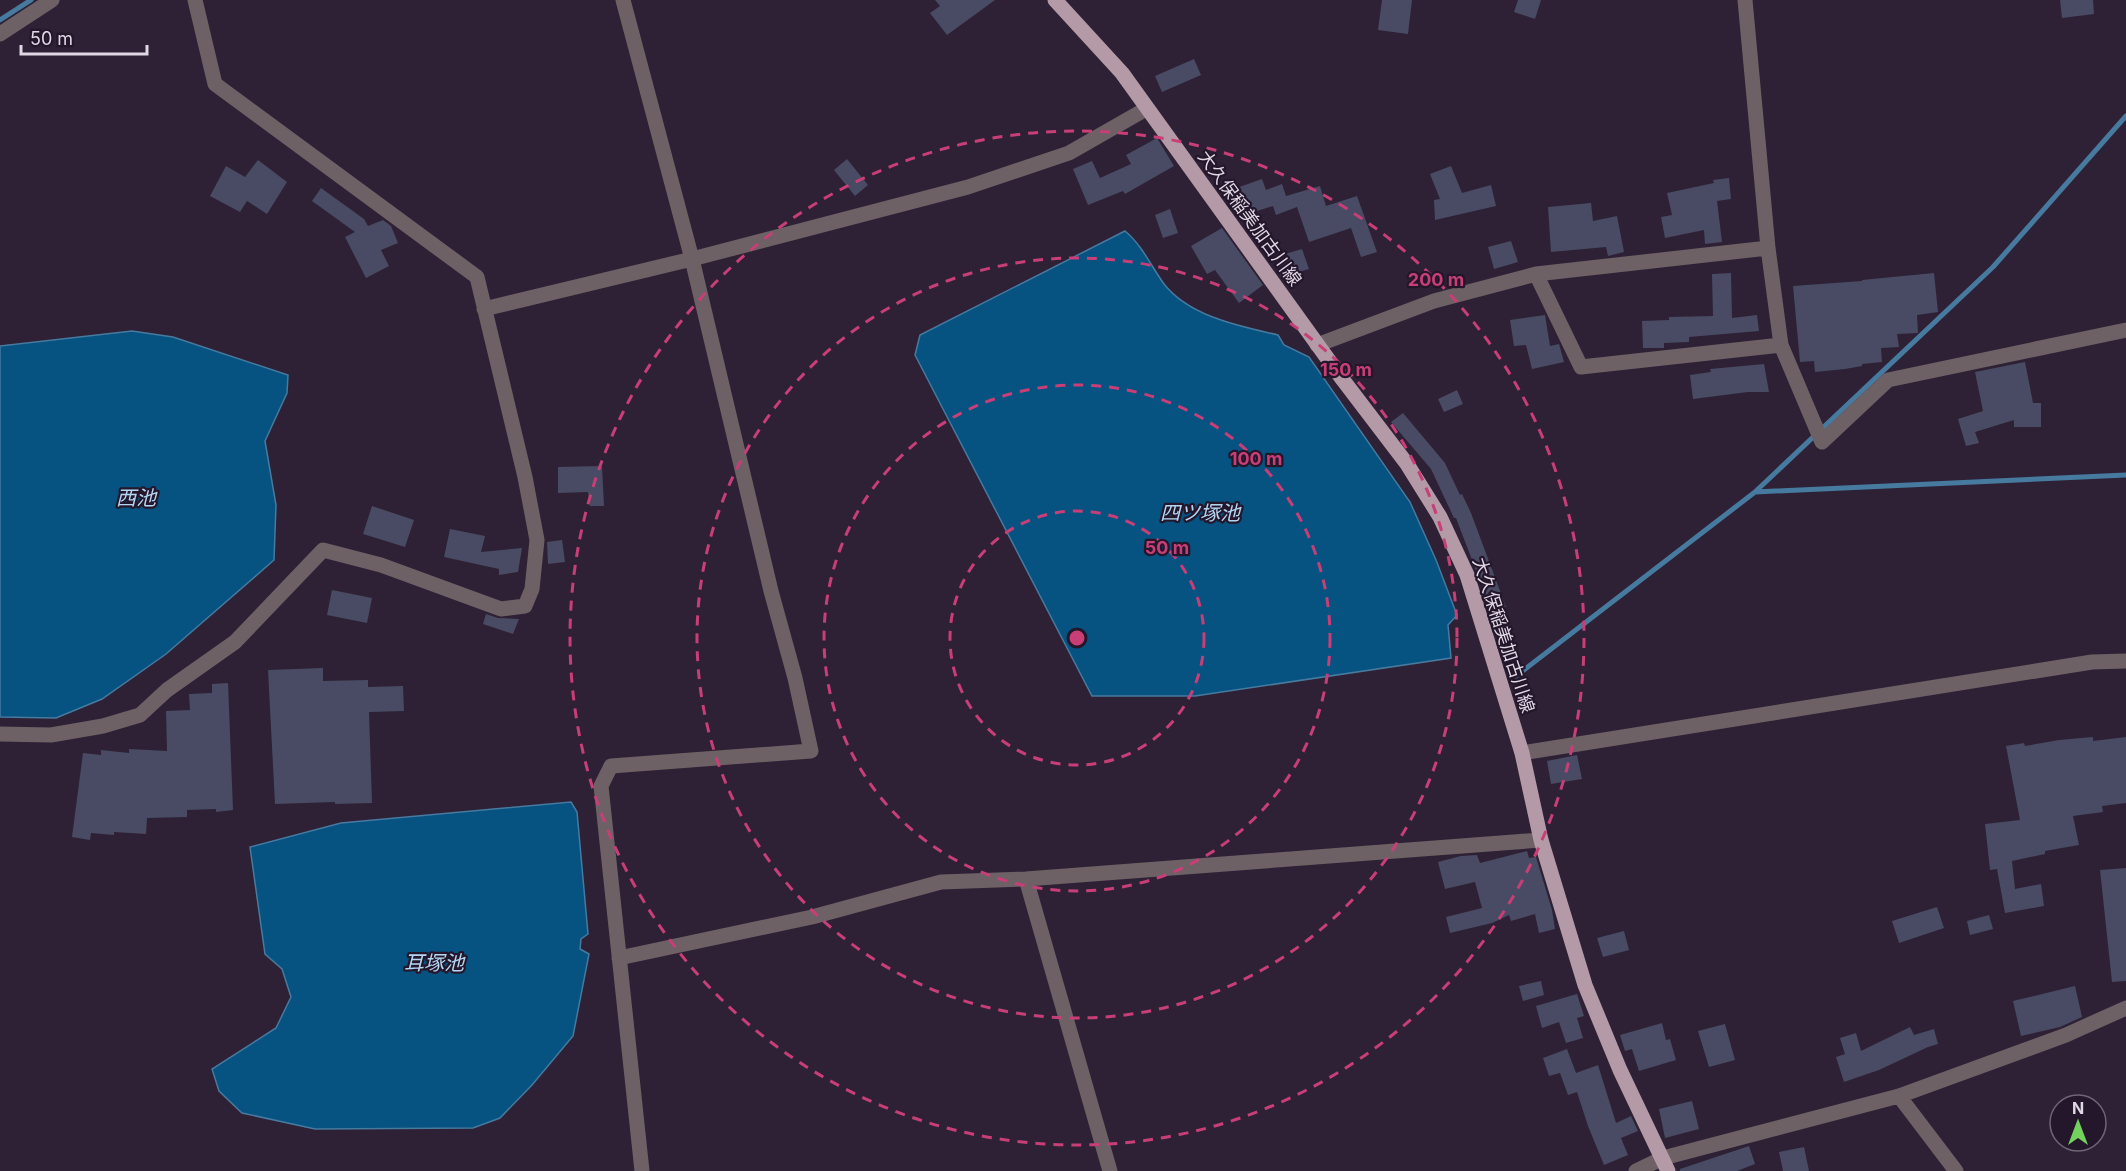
<svg xmlns="http://www.w3.org/2000/svg" width="2126" height="1171" viewBox="0 0 2126 1171" font-family="Inter,'Noto Sans JP',sans-serif">
<style>
.water{fill:#065281;stroke:#477a9f;stroke-width:1.5}
.lines{fill:none;stroke-linecap:round;stroke-linejoin:round}
.stream{stroke:#477a9f;stroke-width:5}
.building{fill:#484b63}
.minor{stroke:#6d6166;stroke-width:15}
.major{stroke:#b49aa6;stroke-width:15}
.ring{fill:none;stroke:#c83e76;stroke-width:3;stroke-dasharray:10 8}
.labels{text-anchor:middle;dominant-baseline:central;stroke-width:4.5;stroke-linejoin:round;paint-order:stroke}
.street-label{font-size:18px;fill:#dfd7e4;stroke:#24172b}
.water-label{font-size:20px;font-style:italic;fill:#b4d5f1;stroke:#24172b}
.centre{fill:#c83e76;stroke:#24172b;stroke-width:3}
.ring-label{font-size:18px;text-anchor:middle;font-weight:bold;fill:#c83e76;stroke:#24172b;stroke-width:4.5;stroke-linejoin:round;paint-order:stroke}
</style>
<rect width="100%" height="100%" fill="#2e2135"/>
<path class="water" d="M1125,231C1142,245 1151,266 1164,284C1190,317 1240,326 1278,335L1284,345L1309,357L1410,502L1436,560L1457,615L1448,625L1451,658L1195,696H1092L915,355L920,335Z
M132,331L173,337L288,375L287,393L265,441L276,505L274,560L166,654L102,699L56,718L0,717V346Z
M571,802L577,812L588,934L581,939L580,949L589,954L573,1036L532,1085L500,1118L473,1128L315,1129L242,1113L219,1091L212,1069L276,1028L291,997L282,969L265,954L250,847L341,823Z"/>
<g class="lines">
<path class="stream" d="M0,20L31,0
M1755,492L2126,475
M1516,676L1755,492L1993,267L2126,116"/>
</g>
<path class="building" d="M935,0H995L947,35L930,13L940,6Z
M1382,0H1412L1408,34L1378,30Z
M1518,0H1541L1535,19L1514,12Z
M2060,0H2093L2094,14L2062,18Z
M1194,59L1201,75L1162,92L1155,76Z
M1157,138L1174,166L1125,194L1123,191L1088,205L1073,169L1092,161L1100,178L1131,164L1126,155Z
M847,159L868,185L855,196L834,170Z
M258,160L287,182L267,214L247,201L240,212L210,196L226,166L245,177Z
M1451,166L1462,193L1491,185L1496,206L1435,220L1434,200L1440,199L1430,174Z
M1729,178L1731,199L1717,201L1722,242L1705,244L1704,230L1665,238L1661,217L1672,215L1667,193L1714,183L1713,180Z
M1262,179L1266,190L1282,184L1286,196L1320,186L1326,206L1357,196L1377,252L1361,257L1351,228L1309,242L1297,207L1276,215L1273,206L1238,217L1228,191Z
M321,188L364,219L368,226L383,220L391,226L398,243L381,250L389,266L366,278L345,237L355,232L312,201Z
M1591,203L1593,221L1617,216L1624,252L1608,256L1606,247L1551,252L1548,207Z
M1170,209L1178,233L1163,238L1155,215Z
M1222,228L1263,285L1239,303L1215,270L1207,274L1191,246Z
M1511,241L1518,262L1494,269L1488,247Z
M1302,249L1309,269L1281,277L1275,257Z
M1731,273L1732,318L1757,315L1759,331L1689,337V342L1664,343V348H1643L1642,321L1669,320V317L1713,316L1712,274Z
M1934,273L1938,312L1917,315L1918,333L1897,334L1899,347L1881,348L1882,362L1862,364V366L1845,369L1815,372L1814,361L1800,362L1793,286L1862,281V280Z
M1545,315L1550,346L1559,344L1564,362L1532,369L1526,345L1514,346L1510,320Z
M2025,362L2033,403H2041V427H2014V420L1975,432L1979,443L1966,446L1958,419L1983,411L1975,372Z
M1764,364L1769,392H1748L1693,399L1690,375L1711,372L1710,369Z
M1457,390L1463,404L1444,412L1438,399Z
M1403,413L1445,463L1460,495L1462,494L1471,513L1506,607L1492,612L1456,518H1454L1431,469L1391,422Z
M602,466L604,506H590L588,492L558,493V467Z
M372,506L414,520L405,547L363,534Z
M450,529L485,536L481,552L522,548L518,572L499,575V569L444,557Z
M562,540L565,562L548,564L547,542Z
M332,590L372,598L367,623L327,615Z
M486,614L498,618L519,619L513,634L483,624Z
M323,668V681L368,680V687L403,686L404,711L369,712L372,803L335,804V802L275,804L268,670Z
M228,683L233,810L216,812V809L187,810V817L147,818L146,834L114,832V835L91,833L90,840L72,837L83,753L101,755V750L129,753V749L167,751L166,711L190,710L189,694L212,693V684Z
M2093,737V741L2126,737V803L2102,806L2103,812L2073,816L2079,845L2045,851V854L2012,861L2015,889L2041,884L2044,906L2005,913L1997,869L1990,870L1985,824L2020,820L2006,746L2024,743L2025,746L2059,740Z
M1577,755L1582,779L1551,784L1547,761Z
M1527,851L1529,858L1536,857L1552,910L1555,929L1539,933L1535,914L1511,921L1509,915L1492,923L1450,933L1446,917L1482,908L1475,882L1445,889L1438,862L1461,856L1477,855L1480,863Z
M2126,868V981L2112,982L2100,870Z
M1937,907L1944,928L1899,943L1892,921Z
M1989,915L1993,929L1970,935L1967,921Z
M1624,931L1629,950L1603,957L1597,938Z
M1541,981L1544,995L1523,1001L1519,986Z
M2075,986L2082,1017L2060,1027L2021,1036L2013,1001Z
M1577,994L1584,1016L1577,1018L1583,1038L1566,1043L1559,1022L1542,1028L1536,1006Z
M1662,1023L1666,1040L1670,1039L1676,1060L1639,1071L1632,1049L1625,1051L1620,1035Z
M1725,1024L1735,1060L1709,1067L1698,1031Z
M1910,1027L1914,1035L1934,1029L1938,1044L1928,1047L1879,1070L1844,1082L1836,1057L1845,1054L1840,1038L1856,1033L1861,1051Z
M1567,1049L1576,1073L1598,1065L1616,1123L1631,1116L1638,1131L1621,1138L1628,1155L1604,1165L1588,1126L1577,1092L1568,1095L1560,1073L1549,1076L1543,1058Z
M1692,1101L1699,1129L1665,1138L1659,1109Z
M1749,1146L1755,1164L1737,1171H1680V1169Z
M1804,1147L1809,1171H1783L1779,1152Z"/>
<g class="lines">
<path class="minor" d="M623,0L692,259L771,591L795,678L811,751L611,766L601,786L642,1171
M1745,0L1768,248L1781,345L1822,442L1888,380L2126,330
M0,34L52,0
M1536,274L1581,367L1781,345
M484,309L692,259L968,187L1069,153L1146,109
M1317,345L1434,301L1536,274L1768,248
M0,734L51,735L103,726L140,715L167,690L235,642L323,550L381,565L501,609L525,606L532,589L537,540L525,477L477,277L215,84L195,0
M1522,753L2092,662L2126,661
M1026,879L1110,1171
M619,958L812,917L941,882L1026,879L1541,840
M1899,1096L1956,1171
M1636,1171L1663,1158L1899,1096L2066,1035L2126,1008"/>
<path class="major" d="M1055,0L1122,73L1343,380L1407,464L1440,517L1467,575L1522,753L1541,840L1585,985L1620,1070L1668,1171"/>
</g>
<g class="ring">
<circle cx="1077" cy="638" r="127"/>
<circle cx="1077" cy="638" r="253"/>
<circle cx="1077" cy="638" r="380"/>
<circle cx="1077" cy="638" r="507"/>
</g>
<g class="labels">
<g class="street-label">
<text transform="translate(1250 218) rotate(54)">大久保稲美加古川線</text>
<text transform="translate(1504 635) rotate(72)">大久保稲美加古川線</text>
</g>
<g class="water-label">
<text x="136" y="498">西池</text>
<text x="1200" y="513">四ツ塚池</text>
<text x="434" y="963">耳塚池</text>
</g>
</g>
<circle cx="1077" cy="638" r="9" class="centre"/>
<g class="ring-label">
<text x="1436" y="286">200 m</text>
<text x="1346" y="376">150 m</text>
<text x="1256" y="465">100 m</text>
<text x="1167" y="554">50 m</text>
</g>
<g transform="translate(2078 1123)"><circle r="28" fill="#24172b" stroke="#6f6475" stroke-width="1.5"/>
<path d="M0-4.5L10 22L0 15L-10 22Z" fill="#73d25d"/>
<text y="-9" font-size="16" font-weight="bold" text-anchor="middle" fill="#dfd7e4">N</text>
</g>
<path d="M21 45v9h126v-9" fill="none" stroke="#dfd7e4" stroke-width="3"/>
<text x="30" y="45" font-size="18" fill="#dfd7e4" stroke="#24172b" stroke-width="4.5" paint-order="stroke">50 m</text>
</svg>
